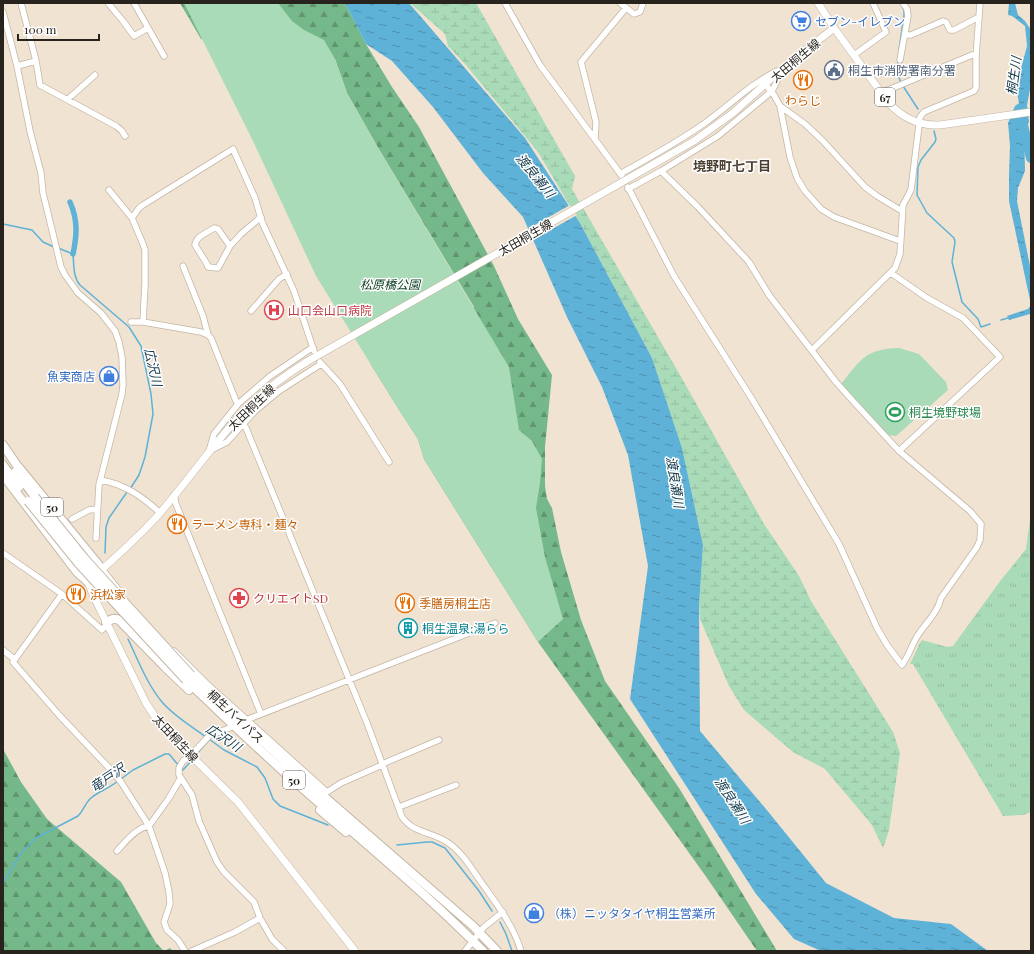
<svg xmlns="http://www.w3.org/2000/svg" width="1034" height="954" viewBox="0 0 1034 954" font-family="'Playfair Display','Noto Sans JP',serif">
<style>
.grass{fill:url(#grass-tufts)}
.forest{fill:url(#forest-firs)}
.wetland{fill:url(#wetland-marsh)}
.park{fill:#aadbb8}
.water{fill:url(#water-ripples)}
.pier{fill:#f1e3d1}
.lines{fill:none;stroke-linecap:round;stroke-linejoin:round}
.stream{stroke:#5fb2d7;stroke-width:1.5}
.canal{stroke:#5fb2d7;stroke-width:5.5}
.river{stroke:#5fb2d7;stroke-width:10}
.minor-casing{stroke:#c3b6a5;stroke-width:7}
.major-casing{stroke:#c3b6a5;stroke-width:8}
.highway-casing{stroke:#c3b6a5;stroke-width:10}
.minor{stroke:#fff;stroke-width:5.5}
.major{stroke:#fff;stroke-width:7}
.highway{stroke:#fff;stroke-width:8}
.major-bridge-casing{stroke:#c3b6a5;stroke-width:8;stroke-linecap:butt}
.highway-bridge-casing{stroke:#c3b6a5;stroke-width:10;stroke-linecap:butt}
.major-bridge{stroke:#fff;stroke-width:7}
.highway-bridge{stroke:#fff;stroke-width:8}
.labels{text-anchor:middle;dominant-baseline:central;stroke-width:3;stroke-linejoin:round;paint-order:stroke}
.shield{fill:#fff;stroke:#686560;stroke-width:1}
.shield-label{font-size:11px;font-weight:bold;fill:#28231c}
.shop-label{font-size:12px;fill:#366cbe;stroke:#fff;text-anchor:start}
.street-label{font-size:12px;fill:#28231c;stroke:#fff}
.service-label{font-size:12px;fill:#4e5e75;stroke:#fff;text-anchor:start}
.food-label{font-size:12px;fill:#c56008;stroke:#fff;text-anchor:start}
.park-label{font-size:12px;font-style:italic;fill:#063d1f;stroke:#fff}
.health-label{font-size:12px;fill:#be3a42;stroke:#fff;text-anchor:start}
.leisure-label{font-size:12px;fill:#27864d;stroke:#fff;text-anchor:start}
.culture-label{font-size:12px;fill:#0d838f;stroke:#fff;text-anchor:start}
.water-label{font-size:13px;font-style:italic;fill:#153b4b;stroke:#fff}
.neighbourhood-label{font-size:13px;font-weight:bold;fill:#4b4032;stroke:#fff}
</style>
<defs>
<pattern id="grass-tufts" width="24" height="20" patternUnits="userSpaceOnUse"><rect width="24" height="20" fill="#aadbb8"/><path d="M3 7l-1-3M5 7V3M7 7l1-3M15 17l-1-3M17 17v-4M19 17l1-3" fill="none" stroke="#92bc9e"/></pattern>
<pattern id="forest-firs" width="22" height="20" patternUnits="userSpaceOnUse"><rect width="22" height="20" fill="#75b88a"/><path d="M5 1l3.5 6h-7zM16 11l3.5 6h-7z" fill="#609570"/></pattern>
<pattern id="wetland-marsh" width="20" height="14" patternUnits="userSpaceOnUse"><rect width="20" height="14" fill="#aadbb8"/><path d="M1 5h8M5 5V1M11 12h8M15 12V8" fill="none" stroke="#92bc9e"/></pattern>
<pattern id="water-ripples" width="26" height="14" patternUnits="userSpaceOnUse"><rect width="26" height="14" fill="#5fb2d7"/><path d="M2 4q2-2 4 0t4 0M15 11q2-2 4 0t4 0" fill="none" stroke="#4e90ae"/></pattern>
</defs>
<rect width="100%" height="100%" fill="#f1e3d1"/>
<path class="grass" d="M1031,512V812L1023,815L1003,816L913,664H910L920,643L922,640L947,647L953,646L1001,580L1026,549Z"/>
<path class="forest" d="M180,3H345L366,44L392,87L419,127L494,266L518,319L552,375L545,447V486L547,499L552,508L561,552L581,620L605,681L679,788L777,951H757L707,878L538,642L424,459L418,439L401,413L370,363L474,307L377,146L347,93L335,59L201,39Z
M3,749L21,782L47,819L121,882L156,943L164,951L170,948L173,951H3Z"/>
<path class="wetland" d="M410,3H476L575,176L572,189L604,244L680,375L764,524L799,576L811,601L893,732L900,753L889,830L883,848L872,825L825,769L793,752L744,710L729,686L700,619L699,606L703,545L682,448L652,358L580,223L538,152L465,64L448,46L445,34Z"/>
<path class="park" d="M184,3H278L292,21L304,30L324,40L335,59L347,93L377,146L509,367L519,430L532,441L542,459L540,483L536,508L545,557L563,619L538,642L424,459L418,439L401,413L316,276L253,141Z
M899,348L919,354L946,382L948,390L896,436L887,435L841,384C861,360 864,349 899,348Z"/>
<path class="water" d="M345,3H409L525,138L580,223L652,358L682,448L703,545L699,606L700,731L766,809L826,883L894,918L951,924L988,951H821L794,939L756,894L630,699L648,566L628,455L602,387L567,317L523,217L483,173L433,107L392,61L366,44Z
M1009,3H1015L1018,15L1025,21L1031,30V84L1027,105L1029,122L1028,124L1024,125L1025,171L1018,188L1017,201L1031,271V315L1030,314L1009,320L1007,316L1028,309L1031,305L1009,201V175L1010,145L1008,123L1015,106L1019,103L1016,87L1027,46L1025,26L1012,16L1008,15Z"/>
<path class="pier" d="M570,205L577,215L531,241L526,230Z"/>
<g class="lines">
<path class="stream" d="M899,50L904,15V10L902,6
M898,59L897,72L901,83
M903,86L918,109
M934,131L936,139L935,142L921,160L918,167L917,195L927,213L954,238L955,242L952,262L962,302L978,319L981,327L990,324
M3,224L32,230L43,242L54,247
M58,248L73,254C74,265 73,277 80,285L129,327L141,346L151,394L153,414L145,457L139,475L130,489
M1001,320L1008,318
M105,553L106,527L109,518L127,492
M128,639C138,660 147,684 162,702C174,716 191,726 206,737
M209,739L224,750L257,767L265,778L273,799L280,806L328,825
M194,757L209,740
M181,768L183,770L192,760
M121,779L133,770L165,754H169L179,766
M397,845L427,842H432L445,848L479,891L492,911
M3,883L21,853L36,838L78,816C84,810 85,803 91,798C99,791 110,788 118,781
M500,922L506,934L512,951"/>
<path class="canal" d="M70,202C78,220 77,235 73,254"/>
<path class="river" d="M1021,117L1031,158"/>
<defs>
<path id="minor" d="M21,3L36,61L40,85L116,126L122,131L125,136
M108,3L123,21L134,36L148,28
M134,3L164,56
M505,3L540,65L622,176
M620,3L634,14L640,12L643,3
M3,12L17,66L30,131L41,173L43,193L61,267L65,275L78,293L101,313L115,331L119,342L122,357L123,385L122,394L99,485L96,538
M906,35H911L943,21L946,22L950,30H954L979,17
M854,55L886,32L873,3
M900,60L908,16L907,9L903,3
M17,66L36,61
M766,85L774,95L780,106L790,157L797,178L805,191L821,209L834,217L900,241
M881,93L972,55L976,56
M68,99L95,75
M780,106L805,124L823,141L865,187L877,196L902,211
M595,139L596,122L581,62L626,8
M620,174C649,158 678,142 705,123C729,106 750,84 777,71
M628,187L674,276L752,399L839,544L877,628L887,645L902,665C909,656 912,644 918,635C926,623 938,612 941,598L977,547L980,540L981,524L970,511L899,451L852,400L836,382L769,295L749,262L698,207L661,171
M628,189L661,171L718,136L772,91L783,69
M109,190L132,218L143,244L145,250V284L143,322
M132,218L139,208L143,205L233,149L255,198L262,222L294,291L314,351
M230,246L218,229L214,228C207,233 196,236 195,245L207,264L208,267L218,268L230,246L241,234L261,217
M183,266L203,316L208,335
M891,273L927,298L963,318L1000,357L899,451
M251,311L279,279L287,274
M131,322H143L201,332L208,335L211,338L236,401L238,404
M313,347L269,377L238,404L214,434L209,451L227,442L255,411L279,391L321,364
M812,350L895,268L900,254L903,205L911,190L920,117L924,112L974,91L976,88V56L980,3
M320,362L340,384L389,462
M243,424L246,428L367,723L402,817C413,833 432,832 447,842C461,851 470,866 479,879C495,902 513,924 521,951
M100,480C124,484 142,496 160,513
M174,495L176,504L261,714
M72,519L89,510L97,509
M3,553L62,594L102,630L106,625V622
M102,569L121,593
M62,594L13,662L59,715L111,770L121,782L149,826L165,873L169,892L170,904L164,922L167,930L178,940L185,951
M3,650L14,659
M174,651L206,683L327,792L341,783L382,765
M246,720L495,623
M232,727L209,736L193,753L183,761L179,768V775L192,795L199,821L217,862L224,872L254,902L260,918L272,939L284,951
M382,764L439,740
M399,807L456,785
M117,851C124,843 137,827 149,826L169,798L180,779
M192,951L235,932L260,918
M465,951L484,927L503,912"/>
<path id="major" d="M818,3L834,28L888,102C902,118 918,126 940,125L1031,112
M694,141L733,113L784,67L834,28
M99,572C120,553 142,534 160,513C190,478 216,440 248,407C266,389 287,374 308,361L617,185
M91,579L88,582L94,597L146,703L157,720L173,738L238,802L355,951"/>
<path id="highway" d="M3,445L16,464L102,569
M3,465L19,487
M16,471L35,497
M3,475L77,572L88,582
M106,622C111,620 114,617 119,620L165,667L189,690
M191,675L297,773L473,926L497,951
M186,680C218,711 250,741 283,771C350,831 420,887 483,951
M320,810L346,832"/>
</defs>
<use href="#minor" class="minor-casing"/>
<use href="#major" class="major-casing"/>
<use href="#highway" class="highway-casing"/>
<use href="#minor" class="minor"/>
<use href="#major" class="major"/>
<use href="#highway" class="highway"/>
<defs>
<path id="major-bridge" d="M617,185L694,141"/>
<path id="highway-bridge" d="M35,497L85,559L191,675
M28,501L79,564L186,680"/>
</defs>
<use href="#major-bridge" class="major-bridge-casing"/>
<use href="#highway-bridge" class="highway-bridge-casing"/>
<use href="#major-bridge" class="major-bridge"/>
<use href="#highway-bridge" class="highway-bridge"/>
</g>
<defs>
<symbol id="supermarket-ring" viewBox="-11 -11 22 22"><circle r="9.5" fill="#fff" stroke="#3f7fe0" stroke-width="1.5"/><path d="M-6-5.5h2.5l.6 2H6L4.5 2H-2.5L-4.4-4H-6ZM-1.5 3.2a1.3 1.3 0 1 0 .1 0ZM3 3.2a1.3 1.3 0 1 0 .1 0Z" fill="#3f7fe0"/></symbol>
<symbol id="civic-ring" viewBox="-11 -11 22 22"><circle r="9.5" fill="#fff" stroke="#5c6f8a" stroke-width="1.5"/><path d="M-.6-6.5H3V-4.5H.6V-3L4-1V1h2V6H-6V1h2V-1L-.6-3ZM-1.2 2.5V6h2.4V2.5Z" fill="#5c6f8a"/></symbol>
<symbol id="restaurant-ring" viewBox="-11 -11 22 22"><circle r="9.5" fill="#fff" stroke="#e8710a" stroke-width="1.5"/><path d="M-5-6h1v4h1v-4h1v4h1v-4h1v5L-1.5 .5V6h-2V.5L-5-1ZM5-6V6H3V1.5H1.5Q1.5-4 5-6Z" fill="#e8710a"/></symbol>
<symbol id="hospital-ring" viewBox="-11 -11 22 22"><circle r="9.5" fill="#fff" stroke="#e0444e" stroke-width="1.5"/><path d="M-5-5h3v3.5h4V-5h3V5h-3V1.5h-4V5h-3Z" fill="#e0444e"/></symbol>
<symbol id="shop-ring" viewBox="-11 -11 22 22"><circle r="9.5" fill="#fff" stroke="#3f7fe0" stroke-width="1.5"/><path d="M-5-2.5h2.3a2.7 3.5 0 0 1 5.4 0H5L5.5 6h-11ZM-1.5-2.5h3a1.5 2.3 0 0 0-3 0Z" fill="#3f7fe0"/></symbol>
<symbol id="stadium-ring" viewBox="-11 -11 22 22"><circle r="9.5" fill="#fff" stroke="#2e9e5b" stroke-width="1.5"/><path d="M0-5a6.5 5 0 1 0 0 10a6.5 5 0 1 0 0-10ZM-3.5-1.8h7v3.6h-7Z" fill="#2e9e5b"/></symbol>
<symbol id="pharmacy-ring" viewBox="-11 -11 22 22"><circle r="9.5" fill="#fff" stroke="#e0444e" stroke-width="1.5"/><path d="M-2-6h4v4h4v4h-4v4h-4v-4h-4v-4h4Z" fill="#e0444e"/></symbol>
<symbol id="building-ring" viewBox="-11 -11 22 22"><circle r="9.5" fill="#fff" stroke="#0f9aa8" stroke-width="1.5"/><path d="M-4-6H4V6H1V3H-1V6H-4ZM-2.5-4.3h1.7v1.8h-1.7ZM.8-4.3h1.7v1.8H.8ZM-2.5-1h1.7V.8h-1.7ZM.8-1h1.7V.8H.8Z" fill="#0f9aa8"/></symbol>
</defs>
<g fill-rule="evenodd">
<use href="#supermarket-ring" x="790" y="10" width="22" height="22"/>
<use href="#civic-ring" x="823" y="59" width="22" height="22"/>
<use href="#restaurant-ring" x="792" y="69" width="22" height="22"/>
<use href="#hospital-ring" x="263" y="299" width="22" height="22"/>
<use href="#shop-ring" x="98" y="365" width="22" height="22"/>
<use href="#stadium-ring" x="884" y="401" width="22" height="22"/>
<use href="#restaurant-ring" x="166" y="513" width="22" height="22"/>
<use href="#restaurant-ring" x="65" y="583" width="22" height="22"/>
<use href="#pharmacy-ring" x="228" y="587" width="22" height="22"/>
<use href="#restaurant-ring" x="394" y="592" width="22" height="22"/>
<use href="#building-ring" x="397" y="617" width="22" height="22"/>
<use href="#shop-ring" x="523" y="902" width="22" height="22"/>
</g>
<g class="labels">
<g class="shield">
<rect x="875" y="88" width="20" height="18" rx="3"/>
<rect x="41" y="498" width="22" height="18" rx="3"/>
<rect x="283" y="771" width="22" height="18" rx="3"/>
</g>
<g class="shield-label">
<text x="885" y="97">67</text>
<text x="52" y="507">50</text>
<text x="294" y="780">50</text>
</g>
<g class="shop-label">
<text x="815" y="21">セブン-イレブン</text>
<text x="95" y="376" text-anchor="end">魚実商店</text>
<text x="548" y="913">（株）ニッタタイヤ桐生営業所</text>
</g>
<g class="street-label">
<text transform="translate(795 60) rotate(-40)">太田桐生線</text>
<text transform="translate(525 237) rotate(-30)">太田桐生線</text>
<text transform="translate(251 407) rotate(-44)">太田桐生線</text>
<text transform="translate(236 716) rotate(43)">桐生バイパス</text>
<text transform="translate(176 738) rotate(47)">太田桐生線</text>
</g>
<g class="service-label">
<text x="848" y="70">桐生市消防署南分署</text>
</g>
<g class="food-label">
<text x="803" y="100" text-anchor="middle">わらじ</text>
<text x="191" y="524">ラーメン専科・麺々</text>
<text x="90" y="594">浜松家</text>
<text x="419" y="603">季膳房桐生店</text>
</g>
<g class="park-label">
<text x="390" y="284">松原橋公園</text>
</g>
<g class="health-label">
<text x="288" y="310">山口会山口病院</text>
<text x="253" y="598">クリエイトSD</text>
</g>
<g class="leisure-label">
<text x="909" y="412">桐生境野球場</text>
</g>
<g class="culture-label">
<text x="422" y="628">桐生温泉;湯らら</text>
</g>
<g class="water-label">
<text transform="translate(1013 76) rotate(-82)">桐生川</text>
<text transform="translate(536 175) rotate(51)">渡良瀬川</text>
<text transform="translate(154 367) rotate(77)">広沢川</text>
<text transform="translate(676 482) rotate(81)">渡良瀬川</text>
<text transform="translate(224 737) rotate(33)">広沢川</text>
<text transform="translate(107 777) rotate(-34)">竜戸沢</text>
<text transform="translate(733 800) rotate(57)">渡良瀬川</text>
</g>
<g class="neighbourhood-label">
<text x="732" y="165">境野町七丁目</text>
</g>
</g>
<rect width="1034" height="954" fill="none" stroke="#28231c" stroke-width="8"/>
<path d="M18 34v6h81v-6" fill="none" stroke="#28231c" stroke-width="2"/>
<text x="24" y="34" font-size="12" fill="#28231c" stroke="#ffffff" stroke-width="3" paint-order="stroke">100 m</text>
</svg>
